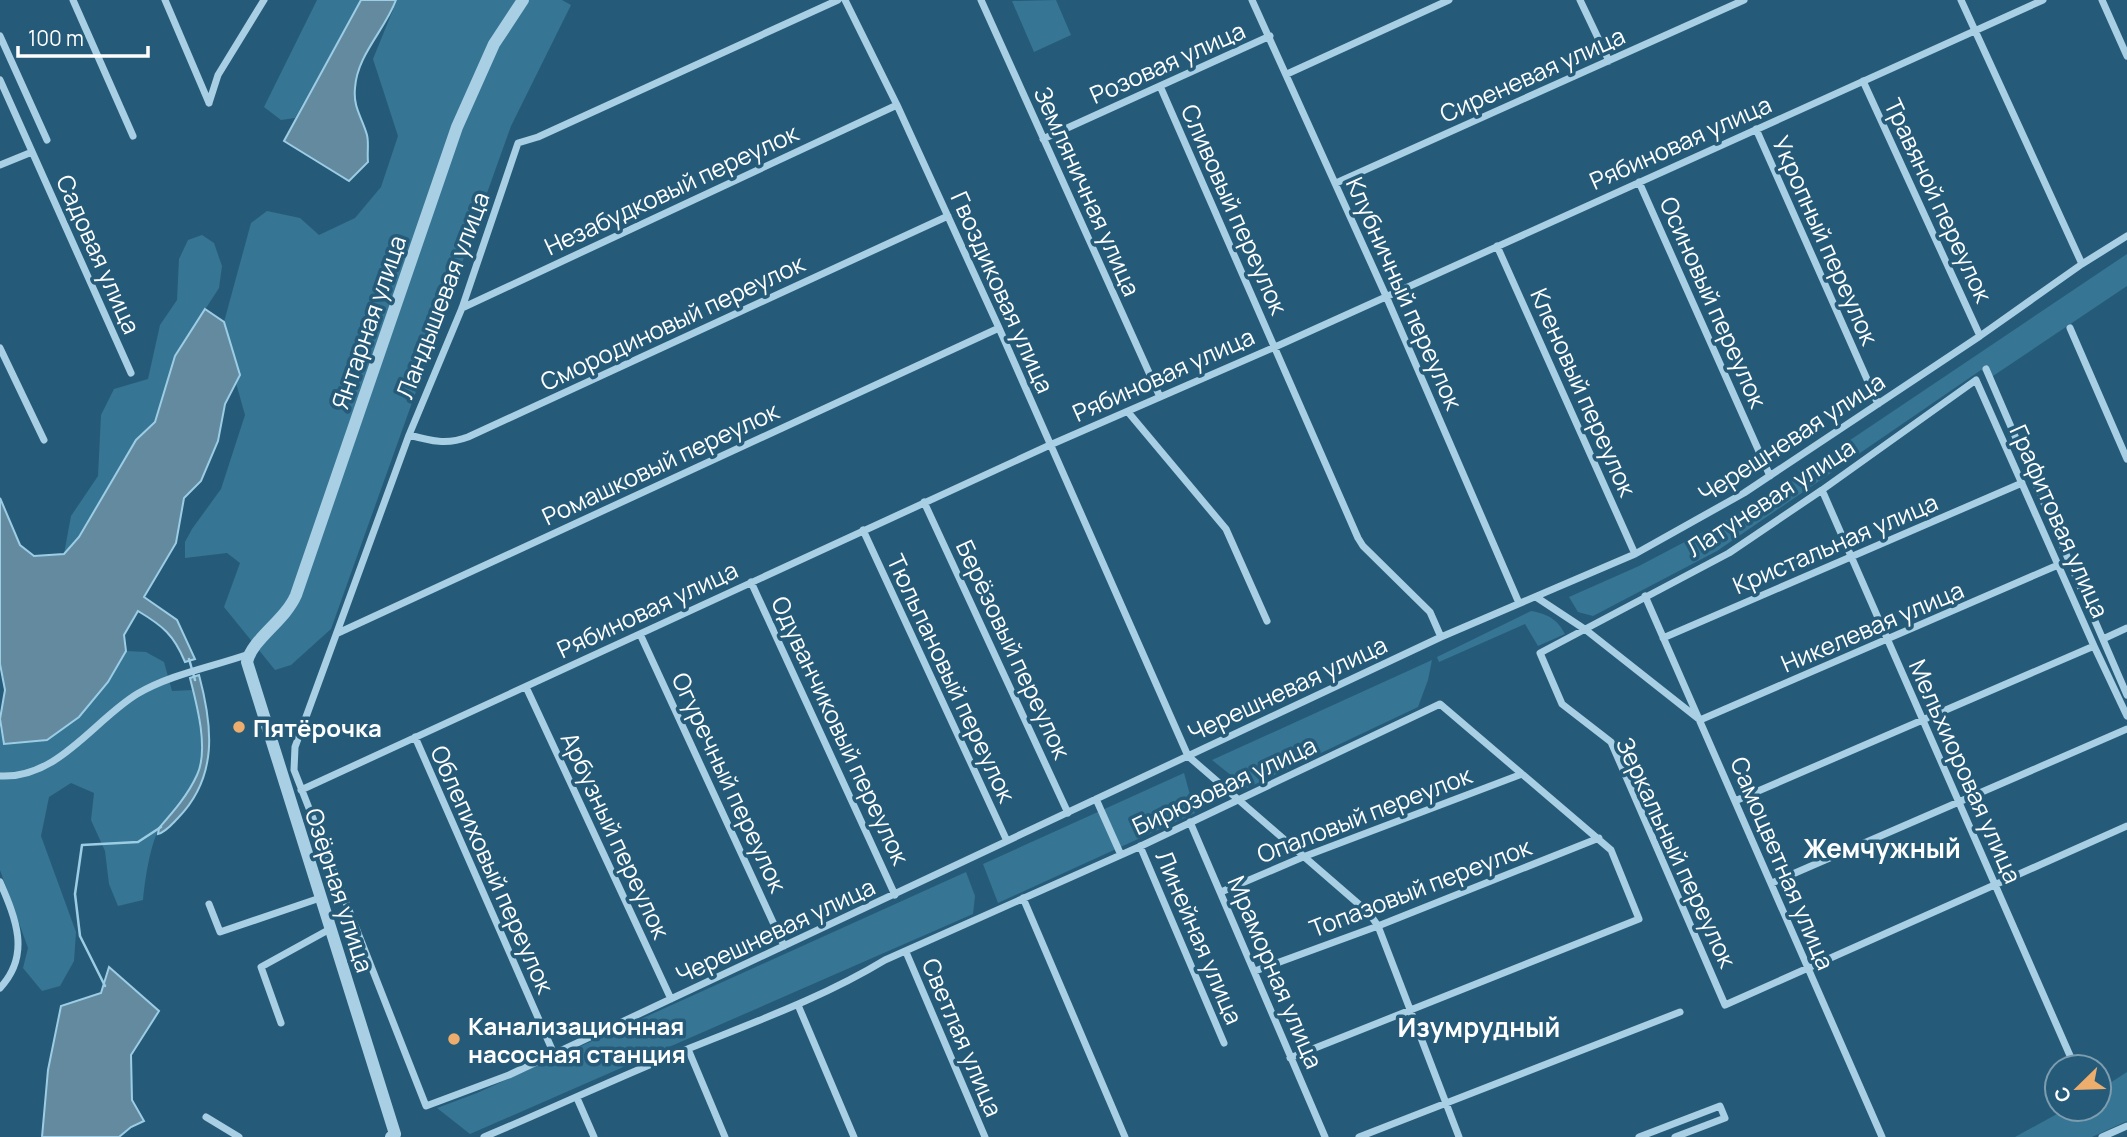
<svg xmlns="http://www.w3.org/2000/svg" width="2127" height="1137" viewBox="0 0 2127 1137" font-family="Manrope,sans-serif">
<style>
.green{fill:#367594}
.water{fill:#638a9f;stroke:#9ccde4;stroke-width:2}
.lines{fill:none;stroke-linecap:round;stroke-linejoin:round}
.stream{stroke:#9ccde4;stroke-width:2.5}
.minor{stroke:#a8cfe3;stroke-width:7}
.tertiary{stroke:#a8cfe3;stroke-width:12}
.poi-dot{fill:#ecad6d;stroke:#255b79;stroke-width:2.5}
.labels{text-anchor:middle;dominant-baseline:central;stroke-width:7;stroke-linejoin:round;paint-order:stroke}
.street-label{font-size:24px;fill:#fff;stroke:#255b79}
.poi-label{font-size:24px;font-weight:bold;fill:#fff;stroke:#255b79;text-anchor:start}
.neighbourhood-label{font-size:26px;font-weight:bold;fill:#fff;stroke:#255b79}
</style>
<rect width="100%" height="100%" fill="#255b79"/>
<path class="green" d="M317,0H361L295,118L281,120L264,107Z
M397,0H562L571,5L511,126L331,629L291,665L275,670L224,607L240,563L227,553L185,558V542L192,529L221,489L245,415L236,383L240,375L224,322L251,223L267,211L300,218L319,235L355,218L381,187L398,136L373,59Z
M1056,0L1071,35L1034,52L1012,1Z
M202,235L214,243L222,266L219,288L175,356L155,422L136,440L79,537L64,554L71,516L98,476L101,415L114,389L148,379L160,325L177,300L179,259L188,240Z
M2127,254V286L1993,376L1981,370L1717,551L1593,616L1578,612L1569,597L1639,566L1749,508Z
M1531,611C1548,614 1557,619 1565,634L1538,646L1525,624L1439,662L1437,657Z
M126,651L146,652L164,662L172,691L193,690C198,716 205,743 199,770C195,793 172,808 160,827C150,844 145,880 143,900L118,906L109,884L105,851L91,820L94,793L71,783L49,797L41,836L76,932L74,961L60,986L42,991L23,968L28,948L0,870V728L4,744L108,682Z
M1432,660L1428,680L1418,707L1247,788L1212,760Z
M1184,773L1195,813L998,903L983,864Z
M966,872L975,896L973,914L470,1134L437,1108L477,1093Z
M2127,1072V1121L2092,1137H2015L2066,1109H2099V1090Z"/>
<path class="water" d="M361,0H396C385,30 357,55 355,88C353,108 362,117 367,135C369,143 367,153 368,162L349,181L284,141Z
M205,309L224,322L240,375L225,404L218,441L201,481L184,498L176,543L144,597L177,620L195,659L185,662C174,635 163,626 138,611L124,635L126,651L108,682L79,717L47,740L4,744L0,719L5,690L0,664V498L20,545L34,556L64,554L79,537L136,440L155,422L175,356Z
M199,675C213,727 218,777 178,818C172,824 166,832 158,834L159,828C173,812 188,795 197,775C209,750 197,705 190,678Z
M109,967L159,1011L131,1055L132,1100L144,1121L131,1127L119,1137H42L48,1070L61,1006L101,993Z"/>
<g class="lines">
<path class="stream" d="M189,659L195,680
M105,986L80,936L75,894L82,845L138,842L161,827"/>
<path class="minor" d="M73,0L133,136
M165,0L209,103
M838,0L538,137L518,143L462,308L409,435L295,747L294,770L426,1106L509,1075L1441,637L1635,554L1744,493L1980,336L2082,264L2127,236
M845,0L897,105L999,328L1188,756L1369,913L1378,926L1459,1137
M981,0L1160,397
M1252,0L1386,296L1519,603
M1580,0L1609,61
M1961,0L2082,264
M2102,0L2127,56
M0,36L47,140
M1287,74L1449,0
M0,80L131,373
M1863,81L1980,336
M1160,86L1358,538L1363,546L1430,612L1441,637
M209,103L218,75L264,0
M1756,129L1878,404
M1043,139L1270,36
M0,165L32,152
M1639,182L1770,476
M1336,183L1744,0
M1497,246L1635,554
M462,308L897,105
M2070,328L2127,459
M0,348L44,440
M1986,369L2127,695
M1128,412L1226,529L1267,621
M409,435C431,441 447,445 468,437L948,216
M1822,490L2075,1067
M924,502L1068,813
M863,530L1007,841
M751,582L895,895
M1645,596L1882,1137
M1536,597L1586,630L1700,720L2058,565
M338,633L999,328
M640,634L784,946
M1663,638L2022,483
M2103,639L2127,628
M526,687L671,999
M2127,716L2094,646L1976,380L1822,490L1729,553L1540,653L1562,704L1611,742L1725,1005L2127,826
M415,737L554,1054
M0,776C58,779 93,721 137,694C171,674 212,667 249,654
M301,790L1050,445L1275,347L2043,0
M1096,799L1121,855
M1735,801L2094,646
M1190,822L1325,1137
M1140,846L1224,1043
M0,882C16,919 31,955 0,988
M1772,883L2127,729
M1221,892L1303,857L1522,774
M1023,898L1125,1137
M209,904L220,932L320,898
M906,952L985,1137
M1255,971L1378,926L1599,838
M798,1005L854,1137
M281,1023L261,967L330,929
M688,1049L725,1137
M577,1098L594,1137
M206,1117L239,1137
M484,1137C553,1108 621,1076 690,1048C757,1021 824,997 885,960L1141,846L1440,704L1611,850L1639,919L1290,1058
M1359,1137L1680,1012
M1639,1137L1720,1106L1725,1118L1675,1137
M2102,1137L2127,1126"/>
<path class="tertiary" d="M391,1137L395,1134L247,662C252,639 285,621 296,595L457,127L494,44L523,0"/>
</g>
<g class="poi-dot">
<circle cx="239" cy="727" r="7"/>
<circle cx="454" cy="1039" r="7"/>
</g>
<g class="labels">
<g class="street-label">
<text transform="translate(1167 62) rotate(-24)">Розовая улица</text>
<text transform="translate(1532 74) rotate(-24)">Сиреневая улица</text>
<text transform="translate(1680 142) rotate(-24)">Рябиновая улица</text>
<text transform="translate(671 189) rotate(-25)">Незабудковый переулок</text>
<text transform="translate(1088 191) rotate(66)">Земляничная улица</text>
<text transform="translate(1939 200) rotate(65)">Травяной переулок</text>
<text transform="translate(1235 209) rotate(66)">Сливовый переулок</text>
<text transform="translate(1826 240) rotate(66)">Укропный переулок</text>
<text transform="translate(99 254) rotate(66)">Садовая улица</text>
<text transform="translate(1003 292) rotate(66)">Гвоздиковая улица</text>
<text transform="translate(1405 293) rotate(66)">Клубничный переулок</text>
<text transform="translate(442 295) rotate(-69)">Ландышевая улица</text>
<text transform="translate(1714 302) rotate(66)">Осиновый переулок</text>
<text transform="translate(368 322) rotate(-71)">Янтарная улица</text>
<text transform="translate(672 322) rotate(-25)">Смородиновый переулок</text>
<text transform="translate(1163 374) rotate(-24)">Рябиновая улица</text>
<text transform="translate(1584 392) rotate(66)">Кленовый переулок</text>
<text transform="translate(1791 437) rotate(-33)">Черешневая улица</text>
<text transform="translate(660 463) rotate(-25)">Ромашковый переулок</text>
<text transform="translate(1770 497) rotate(-33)">Латуневая улица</text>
<text transform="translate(2060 521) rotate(66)">Графитовая улица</text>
<text transform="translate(1835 543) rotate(-23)">Кристальная улица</text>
<text transform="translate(647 609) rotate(-25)">Рябиновая улица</text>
<text transform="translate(1872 626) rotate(-23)">Никелевая улица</text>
<text transform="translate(1014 649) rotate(65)">Берёзовый переулок</text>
<text transform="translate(952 678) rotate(65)">Тюльпановый переулок</text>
<text transform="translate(1287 688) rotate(-25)">Черешневая улица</text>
<text transform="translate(841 730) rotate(65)">Одуванчиковый переулок</text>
<text transform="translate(1966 771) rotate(66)">Мельхиоровая улица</text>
<text transform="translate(730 782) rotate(65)">Огуречный переулок</text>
<text transform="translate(1224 785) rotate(-25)">Бирюзовая улица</text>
<text transform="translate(1364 814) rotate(-21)">Опаловый переулок</text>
<text transform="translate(616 835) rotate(65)">Арбузный переулок</text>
<text transform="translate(1677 852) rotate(65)">Зеркальный переулок</text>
<text transform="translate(1783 863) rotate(67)">Самоцветная улица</text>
<text transform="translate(493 869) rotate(66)">Облепиховый переулок</text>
<text transform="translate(1420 887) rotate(-21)">Топазовый переулок</text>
<text transform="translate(340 890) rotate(72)">Озёрная улица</text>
<text transform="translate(775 930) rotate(-25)">Черешневая улица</text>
<text transform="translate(1200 937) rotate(67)">Линейная улица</text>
<text transform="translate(1276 972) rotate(67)">Мраморная улица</text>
<text transform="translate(963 1037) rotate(67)">Светлая улица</text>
</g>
<g class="poi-label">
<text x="253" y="727">Пятёрочка</text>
<text x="468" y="1025">Канализационная<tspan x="468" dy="28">насосная станция</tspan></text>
</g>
<g class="neighbourhood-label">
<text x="1882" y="848">Жемчужный</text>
<text x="1479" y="1027">Изумрудный</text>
</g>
</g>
<g transform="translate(2078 1088) rotate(247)"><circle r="33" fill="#255b79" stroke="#7c9daf" stroke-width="2"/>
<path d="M0-5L12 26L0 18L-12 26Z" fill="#ecad6d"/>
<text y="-10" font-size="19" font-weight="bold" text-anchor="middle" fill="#ffffff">С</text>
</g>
<path d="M18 46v10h130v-10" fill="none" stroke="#ffffff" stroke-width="3.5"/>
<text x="28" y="46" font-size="21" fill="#ffffff" stroke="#255b79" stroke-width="5" paint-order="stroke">100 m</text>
</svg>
